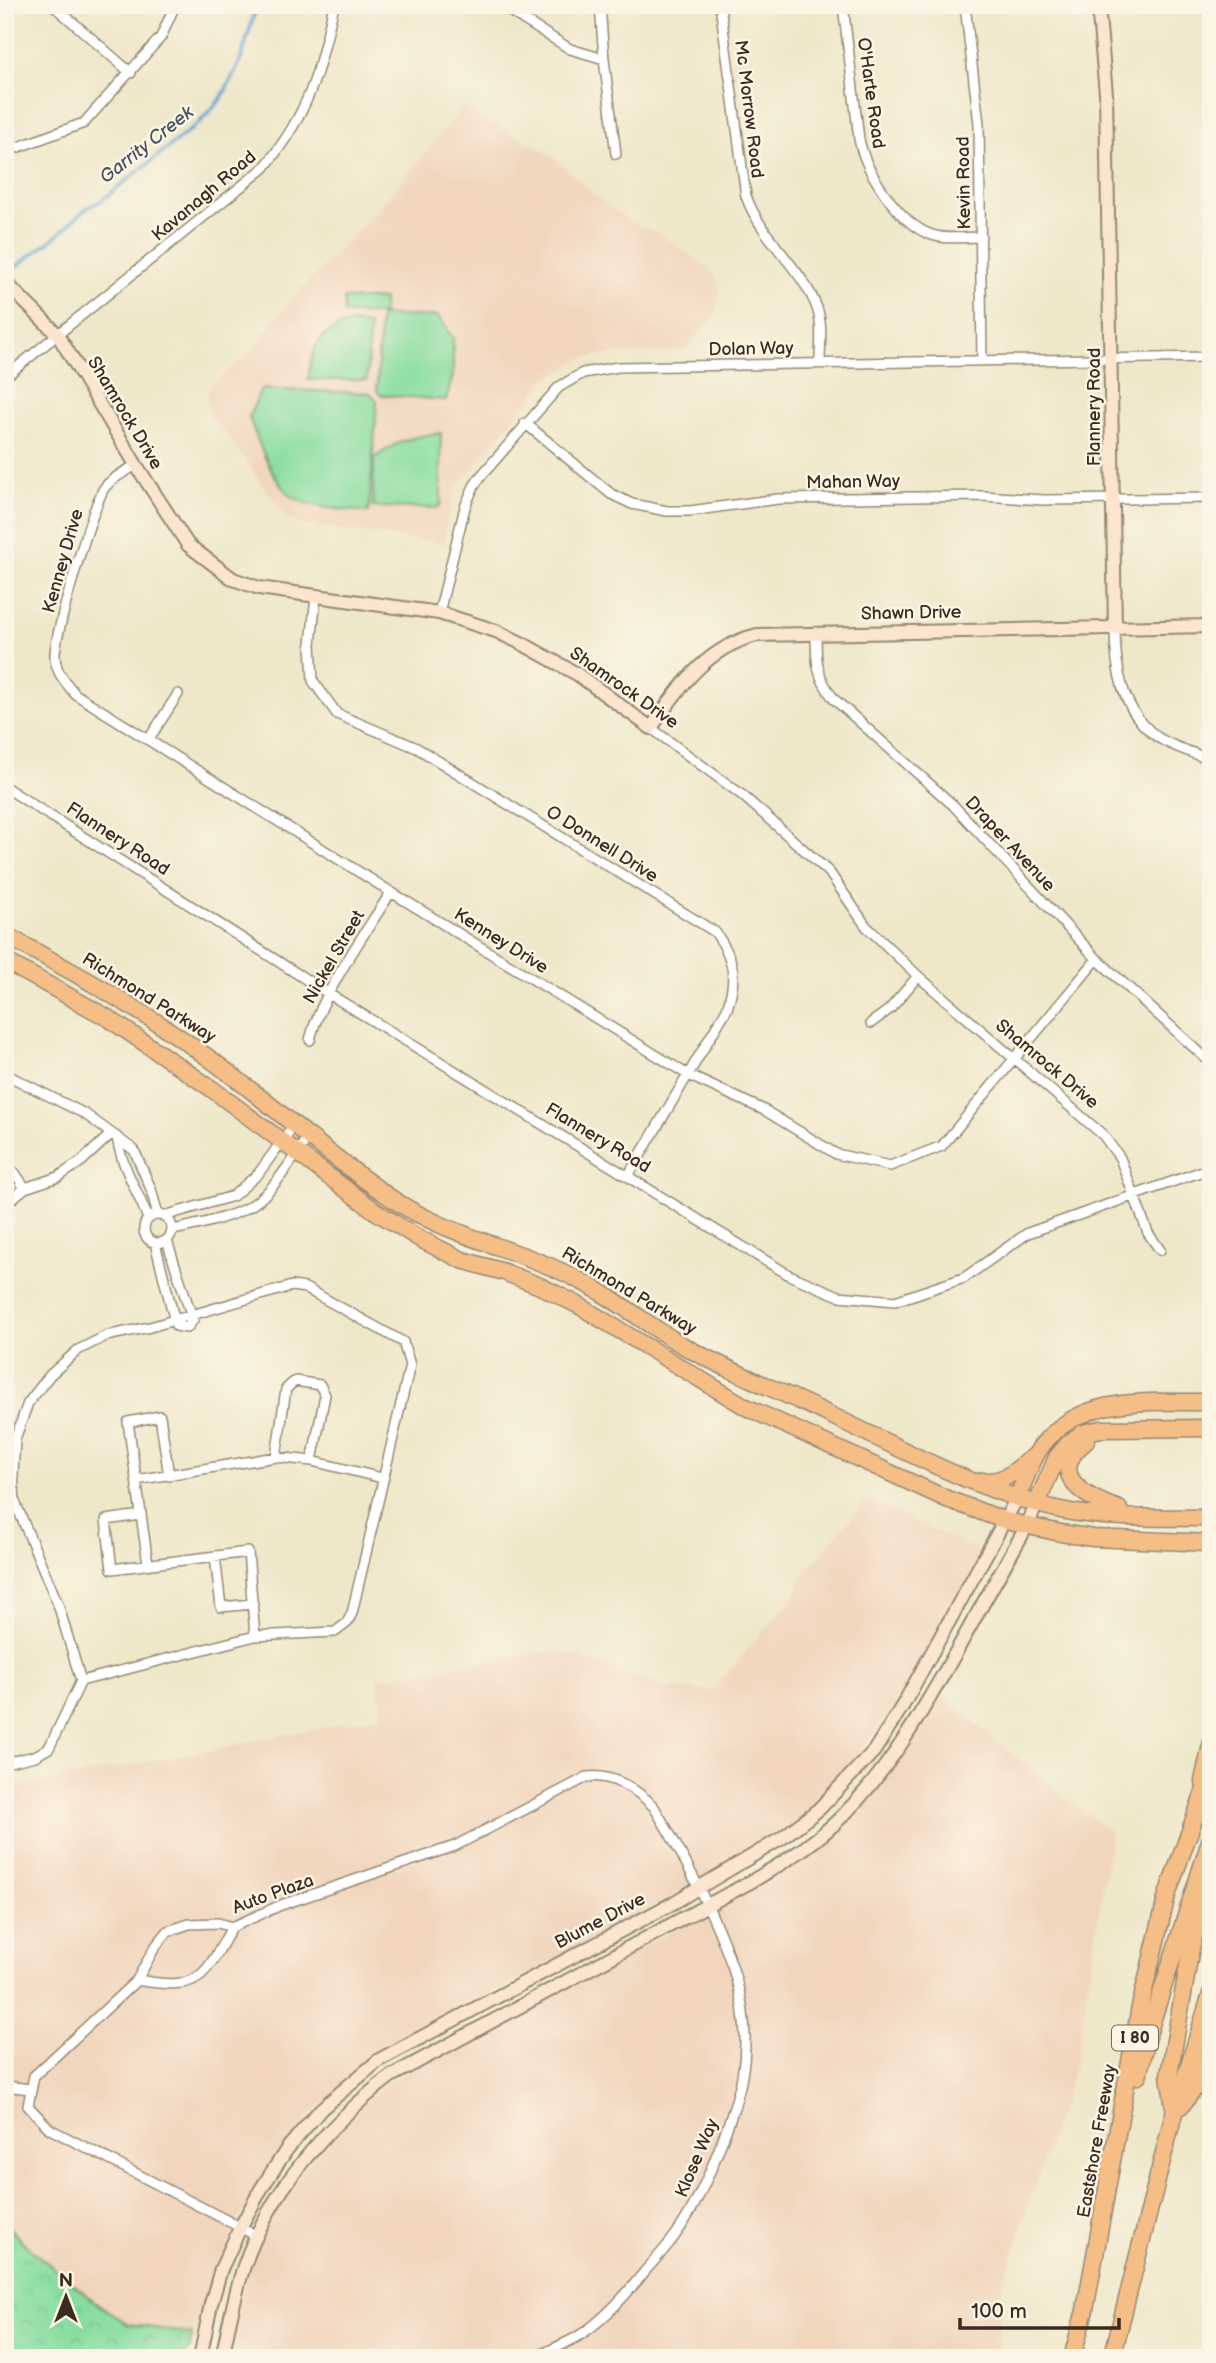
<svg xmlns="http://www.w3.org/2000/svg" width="1216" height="2363" viewBox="0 0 1216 2363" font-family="'Balsamiq Sans',sans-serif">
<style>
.built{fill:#f1d5bd}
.park{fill:url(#park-crowns);stroke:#61845f;stroke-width:2}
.pitch{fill:#87dda0;stroke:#61845f;stroke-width:2}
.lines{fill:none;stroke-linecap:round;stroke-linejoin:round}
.stream{stroke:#60a4d5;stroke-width:3.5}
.street-casing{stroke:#958874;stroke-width:12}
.secondary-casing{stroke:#958874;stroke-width:16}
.highway-casing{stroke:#958874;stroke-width:19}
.street{stroke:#fff;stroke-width:9}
.secondary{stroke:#fbe5cf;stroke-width:12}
.highway{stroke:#f6be87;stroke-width:16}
.labels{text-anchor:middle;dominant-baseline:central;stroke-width:5;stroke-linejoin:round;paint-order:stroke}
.shield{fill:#fcf5e5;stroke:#75675a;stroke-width:2}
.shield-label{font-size:16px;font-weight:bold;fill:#3b2a1e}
.street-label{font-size:18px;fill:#3b2a1e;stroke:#fcf5e5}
.water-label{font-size:19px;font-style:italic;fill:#48555e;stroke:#fcf5e5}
</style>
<defs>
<pattern id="park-crowns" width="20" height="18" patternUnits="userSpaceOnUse" patternTransform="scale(1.75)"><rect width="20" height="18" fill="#87dda0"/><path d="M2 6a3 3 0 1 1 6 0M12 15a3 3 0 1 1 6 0" fill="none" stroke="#75be89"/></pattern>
</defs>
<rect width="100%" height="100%" fill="#fcf5e5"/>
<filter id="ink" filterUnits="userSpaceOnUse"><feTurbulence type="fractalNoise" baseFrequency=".0143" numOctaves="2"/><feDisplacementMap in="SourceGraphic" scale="14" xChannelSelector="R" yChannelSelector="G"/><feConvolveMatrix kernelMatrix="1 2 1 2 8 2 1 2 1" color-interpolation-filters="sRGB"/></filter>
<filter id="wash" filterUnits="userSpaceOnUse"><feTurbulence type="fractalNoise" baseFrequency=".00686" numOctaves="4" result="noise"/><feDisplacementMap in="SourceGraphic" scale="28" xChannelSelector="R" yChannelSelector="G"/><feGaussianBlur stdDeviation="1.57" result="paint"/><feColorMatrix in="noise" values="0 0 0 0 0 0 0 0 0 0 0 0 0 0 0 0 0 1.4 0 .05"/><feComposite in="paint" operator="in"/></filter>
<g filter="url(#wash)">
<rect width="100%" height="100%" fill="#efe7c9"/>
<path class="built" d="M463,107L551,155L592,193L630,222L660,234L710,269L719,283L720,289L716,315L683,351L599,355L581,359L548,378L456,488L446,524L445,543L298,524L286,518L224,431L209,415L207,394L212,384L251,351L290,301L373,215Z
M867,1499L986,1554L908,1689L827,1795L795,1823L692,1886L392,2047L311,2114L236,2222L198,2343L128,2329L23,2241L5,2218V1790L382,1716L378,1678L560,1650L664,1687L712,1691L797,1592L800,1579Z
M938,1693L1057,1791L1111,1832L1077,2058L1002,2287L998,2358H226L256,2234L311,2158L386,2083L616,1960L781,1876L840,1827L892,1768Z"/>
<path class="park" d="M5,2222L22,2242L98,2304L128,2324L192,2334L190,2348L181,2358H5Z"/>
<path class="pitch" d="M344,299H383V314H344Z
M380,316H438L453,338V375L446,400L381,395L377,391Z
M350,323L369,325L367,380H308C312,347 317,333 350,323Z
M261,389L370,393L377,401L369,512C349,510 312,509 294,498C274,486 257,439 249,417Z
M441,433V504L437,508L373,507L374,458C398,441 412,436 441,433Z"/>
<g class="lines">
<path class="stream" d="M9,272L53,239L88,207L101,201L199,123L221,99L240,62L257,5"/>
</g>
</g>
<g filter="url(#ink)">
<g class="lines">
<defs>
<path id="street" d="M53,5L131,73
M500,5L570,49L604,59
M600,5L604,59L616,154
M720,5L746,196C761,239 803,269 817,308C823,325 820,345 820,363
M843,5L859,139C865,171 900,225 932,235C947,240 965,237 981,237
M965,5L979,124L982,360
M5,152L84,123L161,37L175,5
M5,377L264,168C310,111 318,75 334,5
M525,423L611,494L632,504L667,511H690L778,499L983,496L1044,500L1211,498
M136,465C126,471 112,478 105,487C94,501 53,639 55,657C56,673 66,683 75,694L391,892L690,1076L764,1110L836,1154L890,1166L942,1146L1097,959
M316,596L311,644L313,681L337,714L417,748L715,932C735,959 737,977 727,1009L628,1176
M439,613L465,507L474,486L481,476L559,387L583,373L618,367L1211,357
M1115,628C1115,667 1121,710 1156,736C1169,746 1195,753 1211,760
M816,632C816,661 816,676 834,699L953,805L1097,959L1211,1063
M651,728L742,795L829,872L866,926L918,976L1103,1135L1120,1158L1148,1233L1160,1250
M149,739L178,694
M5,787L329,994L789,1275L839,1296L895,1301L964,1278L1028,1233L1211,1168
M871,1023L890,1009L918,976
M310,1040C321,994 365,934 391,892
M5,1074L85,1114L134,1150L151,1189L158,1215
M117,1137C121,1166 138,1191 148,1219
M5,1169L15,1173L25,1188
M5,1204L25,1188L58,1177L82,1161L111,1134
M144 1229a14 14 0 1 1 28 0a14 14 0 1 1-28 0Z
M164,1216L233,1196L258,1174L293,1126
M173,1230C197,1225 231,1218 252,1205C274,1191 293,1158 308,1137
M155,1243L176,1326L187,1328L193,1320L167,1241
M292,1286L305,1288L403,1342L410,1365L352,1613L347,1623L335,1632L255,1636L81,1681L58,1604L15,1502L13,1474L15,1439L28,1403L50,1375L78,1350L106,1336L150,1327Z
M276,1457L286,1389L295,1381L320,1385L325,1395L312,1461
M136,1480L276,1457L312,1461L382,1478
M141,1515L106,1520L112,1569L248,1552L255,1636
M215,1556L221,1607L253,1604
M148,1564L128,1422L160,1416L169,1476
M5,1748L9,1761
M5,1763L35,1756L49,1748L81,1681
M137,1980C201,1991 203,1979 232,1927
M5,2086L30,2089
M257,2236L50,2129L28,2106L34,2076L137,1980L155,1947L168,1931L189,1924L218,1923L232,1927L281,1905L455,1846L587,1777C611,1773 638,1790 654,1807C685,1858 730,1941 741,2000C752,2058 740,2096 719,2149C708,2178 696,2205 679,2230C669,2245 657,2258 645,2271C627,2294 602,2322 577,2337C563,2345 548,2351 533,2358"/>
<path id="secondary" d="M1098,5L1106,94L1115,628
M5,282L58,335L136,465L188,545L233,579L259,588L439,613L496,631L523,644L577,674L651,728C680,687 705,648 757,635L1211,626
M200,2358L211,2304L221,2269L240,2228L261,2189L287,2149L321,2109L379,2060L673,1903L782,1838L819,1809L874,1751L903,1705L1017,1498
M222,2358C228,2328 234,2298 243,2269C269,2191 327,2125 391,2076L754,1880C781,1864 809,1847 833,1825C886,1776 921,1714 956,1652C979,1610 1003,1568 1027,1526L1037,1503"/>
<path id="highway" d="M5,935C72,971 137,1007 199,1051C264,1097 322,1151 388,1196C447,1237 519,1248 581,1281C620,1301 653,1330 691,1350C736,1374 782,1392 828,1414C904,1450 978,1491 1061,1510C1106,1520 1164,1517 1211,1518
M5,961L108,1018L212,1089L375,1211L420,1239L462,1260L504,1272L540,1286L578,1305L746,1407L947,1499L1006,1521L1061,1533L1093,1538L1211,1543
M1086,1441C1044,1475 1086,1498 1119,1509
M981,1481C1009,1482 1013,1471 1034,1456
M1017,1498C1025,1481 1031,1459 1043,1444C1084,1393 1152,1403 1211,1402
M1037,1503L1057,1457L1069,1443L1083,1433L1101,1429L1211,1428
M1203,1781L1211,1745
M1138,2076L1149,2031L1211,1838
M1181,2106L1197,2085L1211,2051
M1174,2107L1169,2075L1191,1948L1211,1872
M1072,2358L1085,2310L1140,2007L1167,1895L1211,1772
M1112,2358L1174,2113L1211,1994"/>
</defs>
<use href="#street" class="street-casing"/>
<use href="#secondary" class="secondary-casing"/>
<use href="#highway" class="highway-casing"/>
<use href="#street" class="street"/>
<use href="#secondary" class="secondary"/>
<use href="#highway" class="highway"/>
</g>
</g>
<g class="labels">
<rect class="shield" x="1112" y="2025.5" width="46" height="25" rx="5"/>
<g class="shield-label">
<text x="1135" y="2038">I 80</text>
</g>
<g class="street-label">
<text transform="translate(871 93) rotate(82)">O'Harte Road</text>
<text transform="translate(749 109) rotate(83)">Mc Morrow Road</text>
<text transform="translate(964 183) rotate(-91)">Kevin Road</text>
<text transform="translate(204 196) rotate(-40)">Kavanagh Road</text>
<text transform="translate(751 349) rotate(-1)">Dolan Way</text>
<text transform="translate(1094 407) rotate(-90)">Flannery Road</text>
<text transform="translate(125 413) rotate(59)">Shamrock Drive</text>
<text transform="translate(853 482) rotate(-1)">Mahan Way</text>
<text transform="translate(63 561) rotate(-74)">Kenney Drive</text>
<text transform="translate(911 613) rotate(-1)">Shawn Drive</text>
<text transform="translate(624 688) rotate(35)">Shamrock Drive</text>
<text transform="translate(118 839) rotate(33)">Flannery Road</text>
<text transform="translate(602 844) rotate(32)">O Donnell Drive</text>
<text transform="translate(1010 844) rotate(47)">Draper Avenue</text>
<text transform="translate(501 941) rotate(32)">Kenney Drive</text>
<text transform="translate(334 957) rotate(-60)">Nickel Street</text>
<text transform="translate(149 998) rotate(32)">Richmond Parkway</text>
<text transform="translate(1047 1064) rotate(40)">Shamrock Drive</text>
<text transform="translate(598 1138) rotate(31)">Flannery Road</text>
<text transform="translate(629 1291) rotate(31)">Richmond Parkway</text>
<text transform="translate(273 1894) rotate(-20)">Auto Plaza</text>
<text transform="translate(600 1921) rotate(-28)">Blume Drive</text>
<text transform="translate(1097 2141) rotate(-80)">Eastshore Freeway</text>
<text transform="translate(697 2158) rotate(-67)">Klose Way</text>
</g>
<g class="water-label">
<text transform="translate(147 145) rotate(-38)">Garrity Creek</text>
</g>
</g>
<rect width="1216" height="2363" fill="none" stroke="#fcf5e5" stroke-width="28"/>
<g transform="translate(66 2297)" stroke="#fcf5e5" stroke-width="5" paint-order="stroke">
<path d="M0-5L12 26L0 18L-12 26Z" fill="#3b2a1e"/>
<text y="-10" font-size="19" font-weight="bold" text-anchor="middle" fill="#3b2a1e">N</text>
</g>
<path d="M960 2318v10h159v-10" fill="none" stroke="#3b2a1e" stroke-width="3.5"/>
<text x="971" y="2318" font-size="21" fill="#3b2a1e" stroke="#fcf5e5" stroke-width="5" paint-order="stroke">100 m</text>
</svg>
